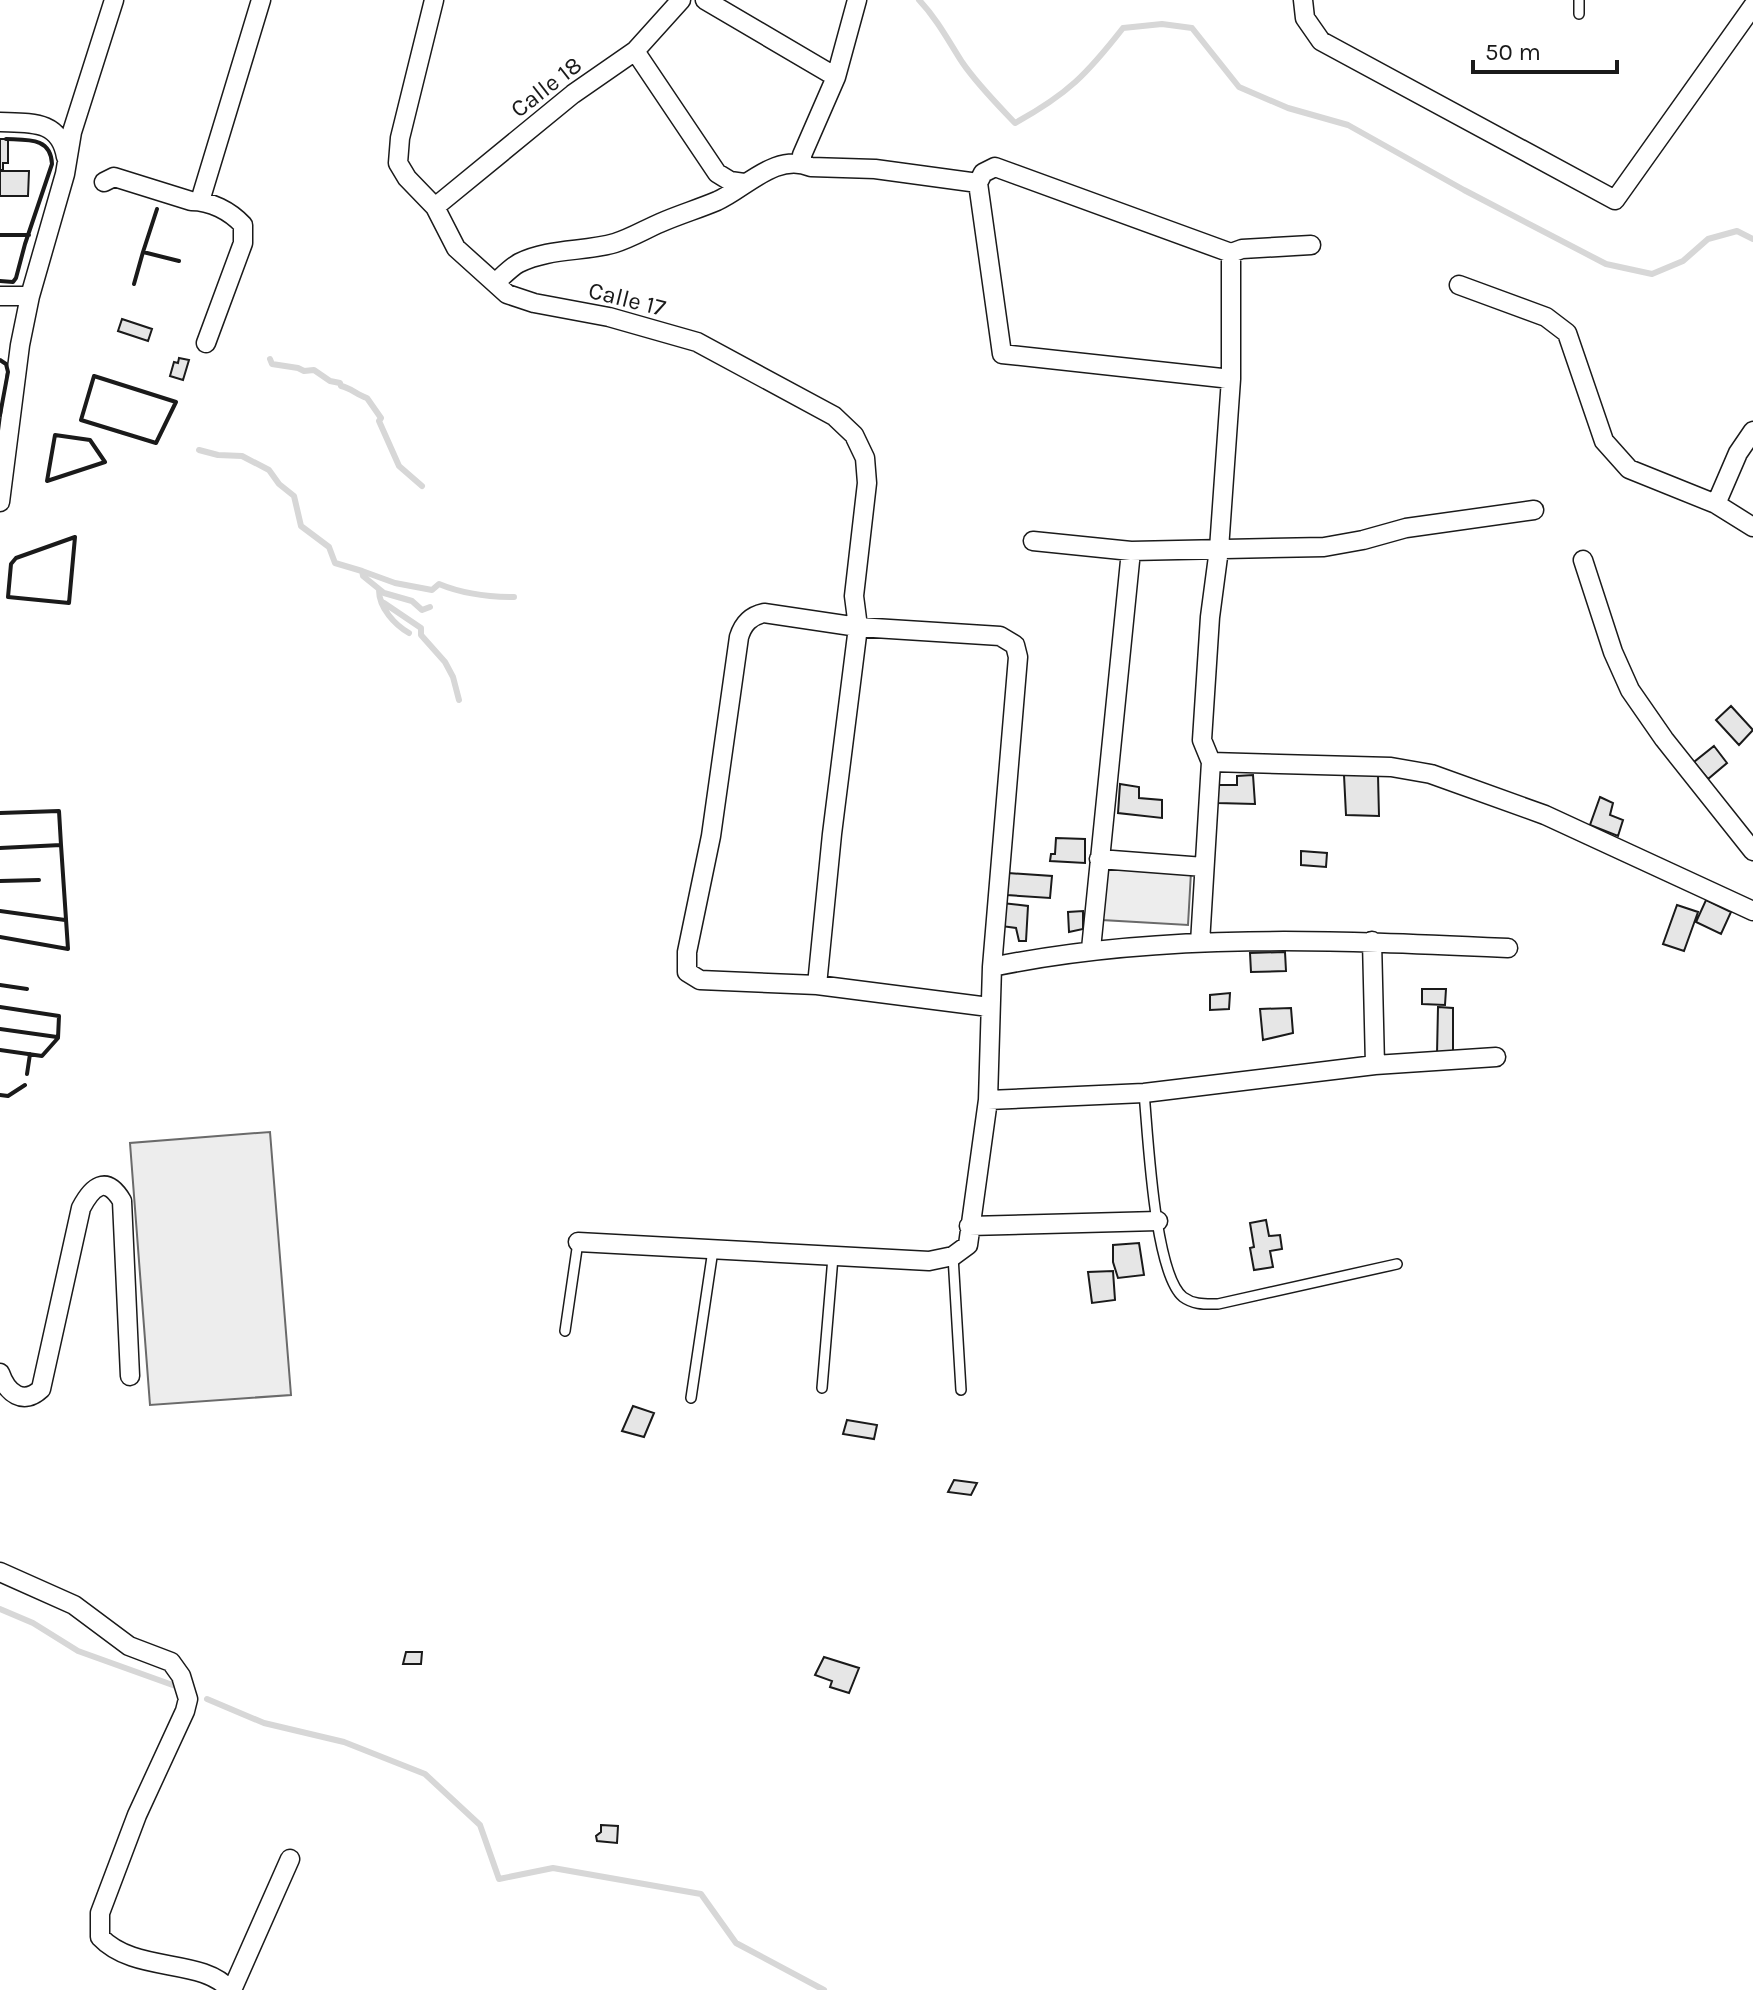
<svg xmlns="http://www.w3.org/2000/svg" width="1753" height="1990" viewBox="0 0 1753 1990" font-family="Karla,sans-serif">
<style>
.built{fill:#ededed;stroke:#6a6a6a;stroke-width:2}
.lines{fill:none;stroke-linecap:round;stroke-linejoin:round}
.stream{stroke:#d7d7d7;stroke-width:6}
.building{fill:#e6e6e6;stroke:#1a1a1a;stroke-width:2}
.lane-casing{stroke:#1a1a1a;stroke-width:12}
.street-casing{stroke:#1a1a1a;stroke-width:21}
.lane{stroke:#fff;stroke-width:9}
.street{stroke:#fff;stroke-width:18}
.wall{stroke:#1a1a1a;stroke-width:4}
.labels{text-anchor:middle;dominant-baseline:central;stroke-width:6;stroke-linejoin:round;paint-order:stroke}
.street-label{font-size:24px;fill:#1a1a1a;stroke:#fff}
</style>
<rect width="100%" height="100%" fill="#fff"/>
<path class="built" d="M1106,867L1191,872L1188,925L1102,920Z
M270,1132L291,1395L150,1405L130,1143Z"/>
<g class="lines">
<path class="stream" d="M919,0C937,19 948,40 962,62C977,84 996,103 1015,123C1068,94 1087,74 1123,28L1162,24L1192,28L1239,87L1288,108L1348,125L1464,190L1606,264L1652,274L1683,261L1708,239L1737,231L1753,239
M270,359L272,364L298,368L304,371L314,370L330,381L340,383L341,386C351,388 357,395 367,398L381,418L379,421L399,466L422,486
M199,450L218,455L242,456L269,470L279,484L294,496L301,526L329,547L335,563L362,571L363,576L384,593L412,601L422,610L430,607
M362,571L395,583L432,590L439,584C463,594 487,597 514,597
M379,590C379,608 395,625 409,633
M384,603L421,628V635L445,662L453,677L459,700
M0,1609L33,1623L78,1651L181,1688
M207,1699L264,1723L344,1742L425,1774L480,1825L499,1879L553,1868L701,1894L736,1943L824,1990"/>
</g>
<path class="building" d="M0,139H8V163H3V170H0Z
M0,171H29L28,196H0Z
M122,319L152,329L148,341L118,331Z
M179,358L189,360L183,380L170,376L174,362L178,363Z
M1731,706L1753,730L1739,745L1716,720Z
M1714,746L1727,763L1708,779L1694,762Z
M1253,775L1255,804L1217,803V785H1237V776Z
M1344,775H1378L1379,816L1346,815Z
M1120,784L1139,787V798L1162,800V818L1118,813Z
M1600,797L1613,803L1610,815L1623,820L1618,836L1590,825Z
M1056,838L1085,839V863L1050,861L1051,854H1055Z
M1301,851L1327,853L1326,867L1301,865Z
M1008,873L1052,876L1050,898L1007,895Z
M1706,900L1731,912L1721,934L1696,922Z
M1002,903L1028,906L1026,941H1019L1016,928L1001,926Z
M1677,905L1698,912L1684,951L1663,944Z
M1083,911V929L1069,932L1068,912Z
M1285,952L1286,971L1251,972L1250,953Z
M1422,989H1446L1445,1005L1422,1004Z
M1230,993L1229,1009L1210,1010V995Z
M1438,1007L1453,1008V1054H1437Z
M1291,1008L1293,1033L1263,1040L1260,1009Z
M1266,1220L1269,1236L1280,1235L1282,1249L1270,1251L1273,1267L1254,1270L1250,1248L1254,1247L1250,1223Z
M1139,1243L1144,1275L1118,1278L1113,1262V1245Z
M1113,1271L1115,1300L1092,1303L1088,1272Z
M633,1406L654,1413L644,1437L622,1431Z
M847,1420L877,1425L874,1439L843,1434Z
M954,1480L977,1483L971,1495L948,1492Z
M406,1652H422L421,1664H403Z
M824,1657L859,1668L849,1693L830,1687L832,1681L815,1675Z
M601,1825L618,1826L617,1843L597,1841L596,1836L601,1832Z"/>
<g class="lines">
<defs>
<path id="lane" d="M1579,0V14
M1144,1093C1148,1134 1154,1273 1183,1297C1194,1305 1205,1304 1218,1304L1397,1264
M953,1256L961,1390
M565,1331L578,1242
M822,1388L833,1257
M691,1398L713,1250"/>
<path id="street" d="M434,0L400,138L398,163L407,178L435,207L456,248L507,294L534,303L609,317L697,342L834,416L854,435L865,458L867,483L854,596L858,627L832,834L817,985
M705,0L836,77
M1303,0L1305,18L1321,41L1615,200L1753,6
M635,51L717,173L730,181L744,183
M0,122C31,123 60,120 66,157
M802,163V155L836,77L857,0
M104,182L114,177L191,201C211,201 230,211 243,225V243L206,343
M200,201L261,0
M435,207L573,94L635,51L681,0
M495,283C502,277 510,268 519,263C549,248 584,252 615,243C631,238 644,230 660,223C678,215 698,209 717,201C746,188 776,152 811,167L875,169L978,183
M1459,285L1546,317L1567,333L1604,441L1629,469L1716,504L1753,527
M0,296H30
M1231,379L1002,354L978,183L983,173L995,167L1231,253L1242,249L1311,245
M0,502L20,345L30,296L65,174L72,132L114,0
M1716,504L1738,453L1753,431
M1033,541L1131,551L1324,547L1363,540L1406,528L1534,510
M1583,560L1613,652L1630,690L1664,739L1753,851
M1211,762L1391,767L1431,774L1545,815L1753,911
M1099,859L1204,867
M1372,941L1375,1065
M1200,943L1211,762L1202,740L1210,617L1219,549L1231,379V253
M1091,949L1131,551
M992,967C1161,932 1336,940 1508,948
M988,1100L1144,1093L1375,1065L1496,1057
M969,1226L1158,1221
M578,1242L929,1261L953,1256L968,1245L988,1100L992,967L1018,657L1015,645L1000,636L858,627L764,613C750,616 743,624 739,637L711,836L687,952V972L700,980L817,985L989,1007
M0,1373C7,1393 23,1406 41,1389L81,1208C92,1187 106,1174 122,1201L130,1376
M0,1572L74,1605L129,1646L171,1662L181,1676L188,1699L185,1711L137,1815L100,1913V1937C135,1974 202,1957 230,1990
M232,1990L290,1859"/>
</defs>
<use href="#lane" class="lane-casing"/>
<use href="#street" class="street-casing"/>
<use href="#lane" class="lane"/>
<use href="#street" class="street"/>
<path class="wall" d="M0,235H29
M143,252L157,209
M0,281L13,282L16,278L25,244L52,164C51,137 27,140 6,139
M134,284L143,252L179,261
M0,360L6,364L8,372L0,415
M94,376L176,402L156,443L81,420Z
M55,435L90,440L105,462L47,481Z
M75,537L69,603L8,597L11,564L16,558Z
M0,813L59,811L61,845L0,848
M0,881L39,880
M0,911L65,920
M0,937L68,949L61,845
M0,985L27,989
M0,1007L59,1016L58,1038L42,1056L0,1050
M0,1029L57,1037
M27,1074L30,1054
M0,1095L8,1096L25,1085"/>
</g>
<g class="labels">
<g class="street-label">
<text transform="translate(546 87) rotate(-38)">Calle 18</text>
<text transform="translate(627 299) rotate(14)">Calle 17</text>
</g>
</g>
<path d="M1473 60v12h144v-12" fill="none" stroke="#1a1a1a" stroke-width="4"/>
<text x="1485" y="60" font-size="24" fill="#1a1a1a" stroke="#ffffff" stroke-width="6" paint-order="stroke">50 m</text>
</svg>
